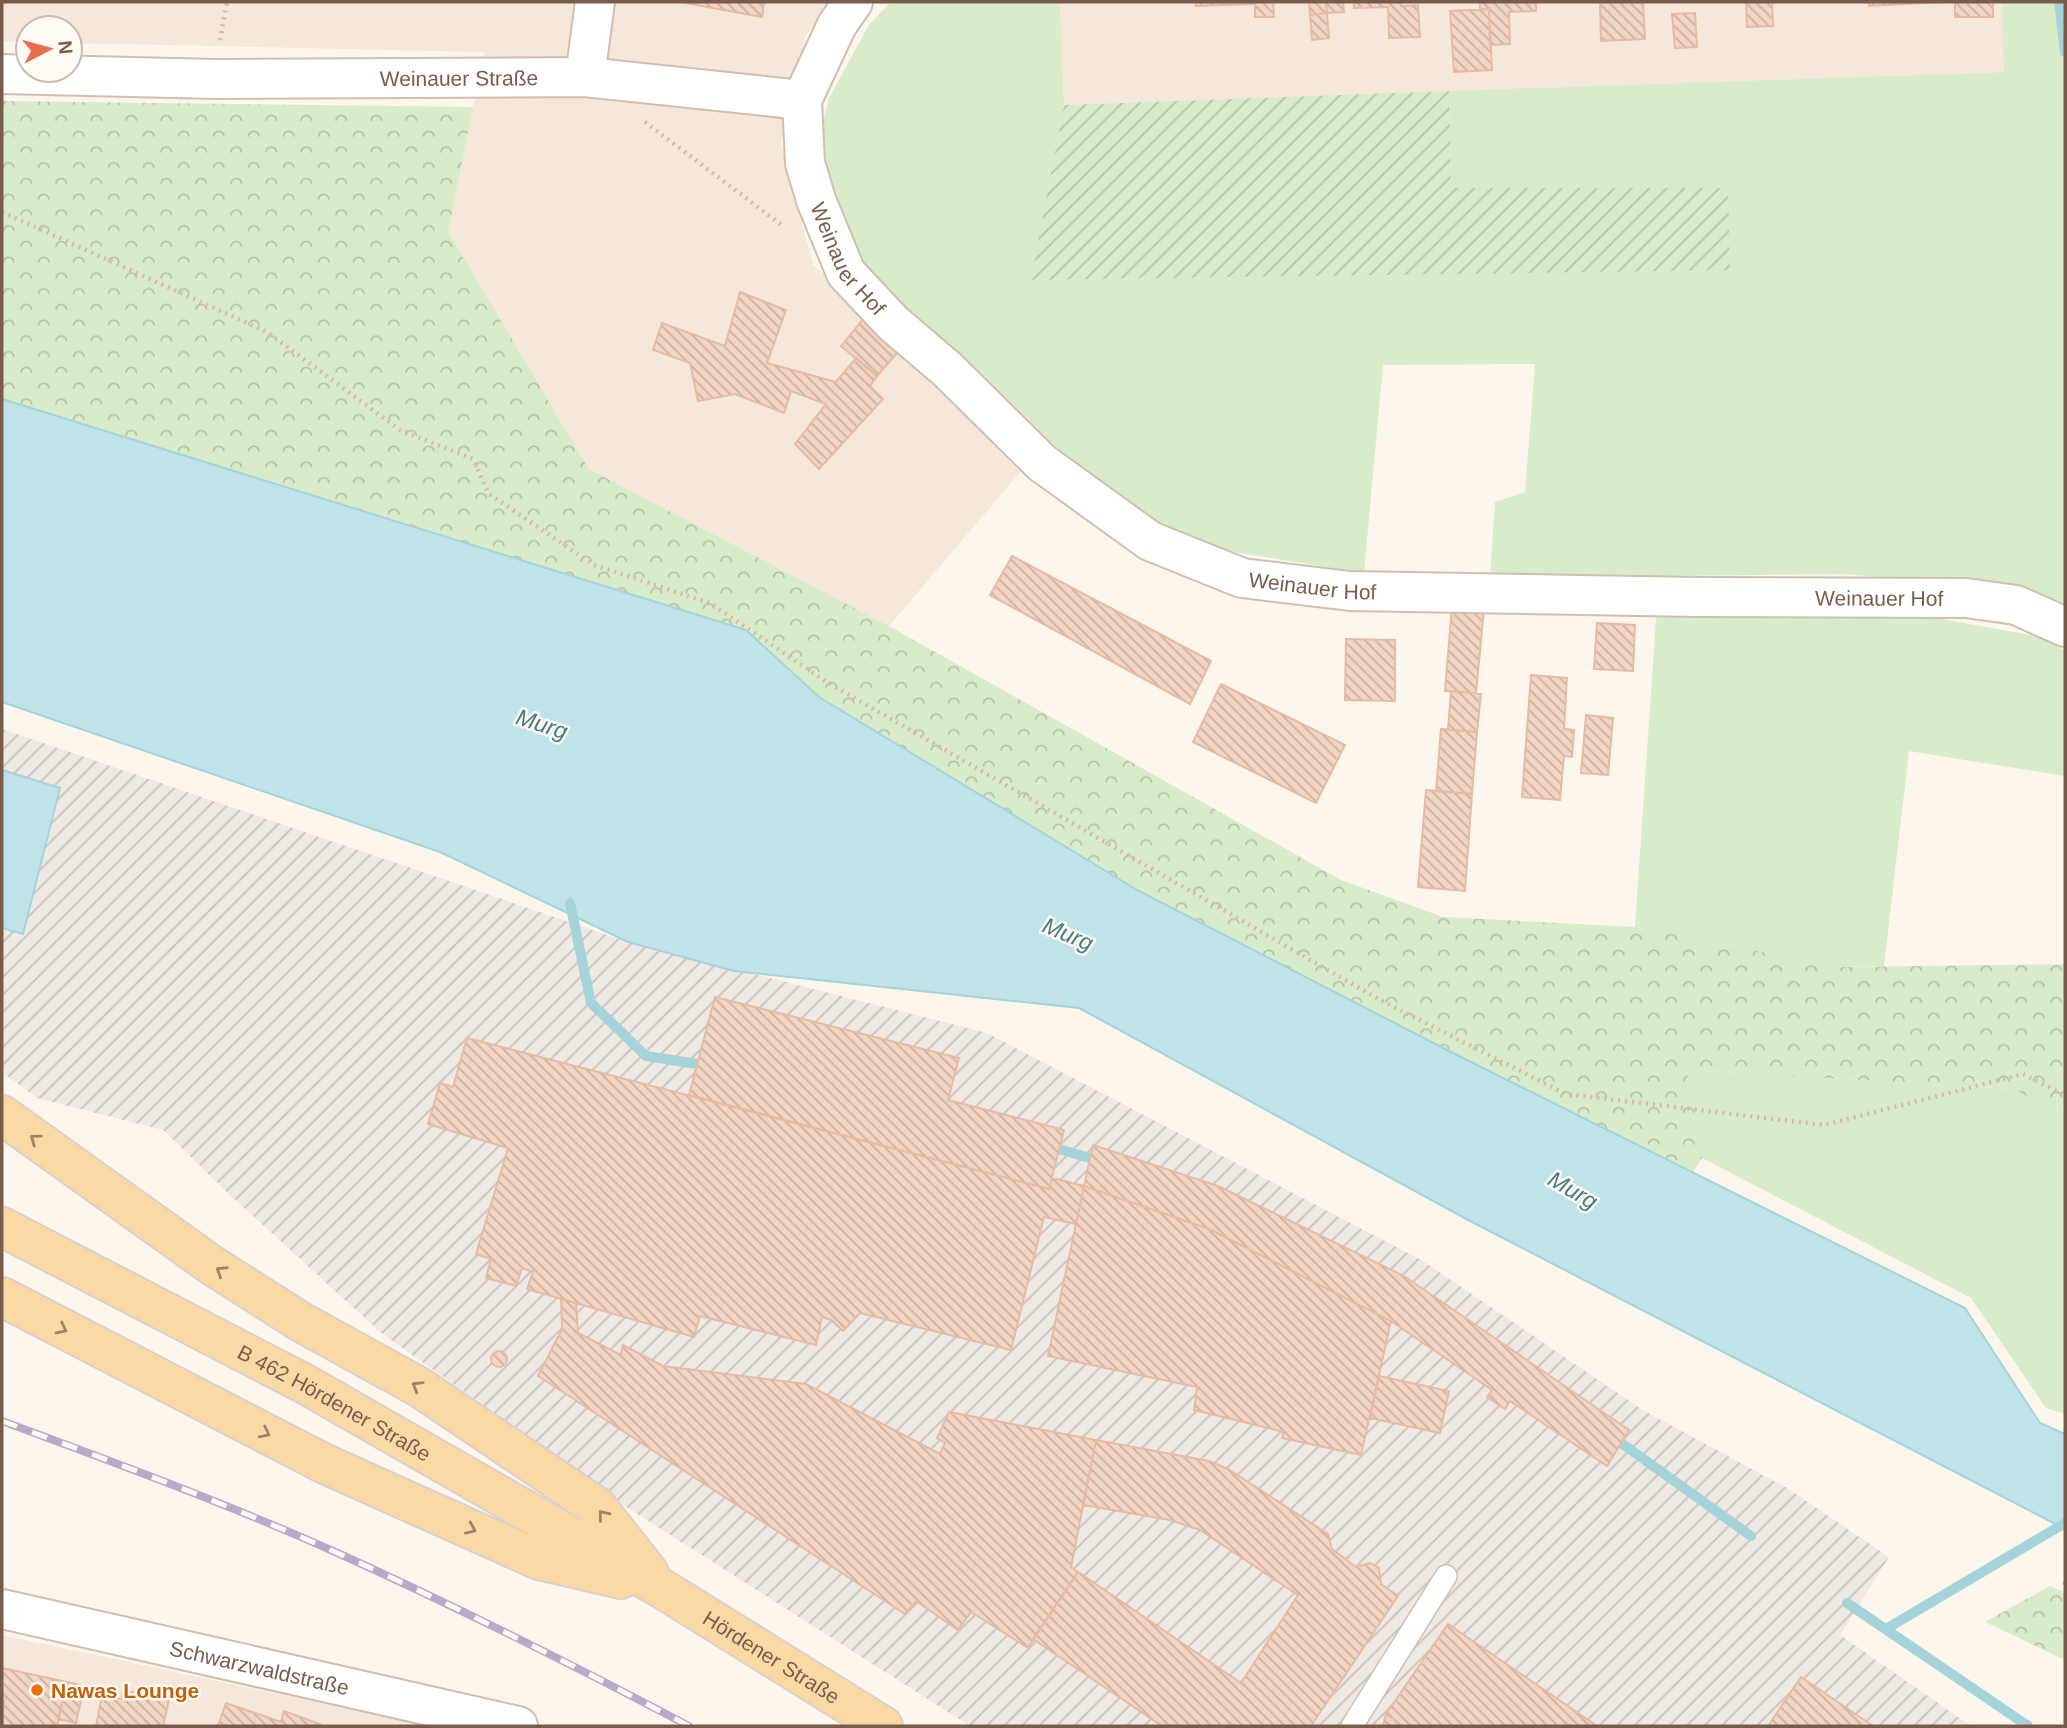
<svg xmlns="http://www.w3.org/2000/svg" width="2067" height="1728" viewBox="0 0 2067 1728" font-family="Helvetica,sans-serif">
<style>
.residential{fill:#f5e8da}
.industrial{fill:url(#industrial-furrows)}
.grass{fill:#d8ecc9}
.forest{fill:url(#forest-crowns)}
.garden{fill:url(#garden-furrows)}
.water{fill:#bfe3e8;stroke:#a5d3da;stroke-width:2}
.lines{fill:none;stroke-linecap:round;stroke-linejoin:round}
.stream{stroke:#a5d3da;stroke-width:10}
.building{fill:url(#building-back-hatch);stroke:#e6bba3;stroke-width:2}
.lane-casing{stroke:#d1beb0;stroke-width:24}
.street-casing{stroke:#d1beb0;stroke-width:42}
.primary-casing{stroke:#dad1cd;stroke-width:42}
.path{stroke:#d9b8a5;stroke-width:4.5;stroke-dasharray:2 5;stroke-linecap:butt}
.lane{stroke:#fff;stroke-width:21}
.street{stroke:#fff;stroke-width:38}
.primary{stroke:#fbd9a5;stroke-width:38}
.rail-casing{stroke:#b9a8c9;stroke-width:8}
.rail{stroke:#fffaf3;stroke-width:5;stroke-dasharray:16;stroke-linecap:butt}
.oneway{stroke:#a18267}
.food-dot{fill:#e8710a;stroke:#fffaf3;stroke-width:2.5}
.labels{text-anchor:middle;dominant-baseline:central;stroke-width:5;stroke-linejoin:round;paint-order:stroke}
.street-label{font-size:21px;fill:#7a5c4d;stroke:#fffaf3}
.food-label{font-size:21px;font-weight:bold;fill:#c56008;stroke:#fffaf3;text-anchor:start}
.water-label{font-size:23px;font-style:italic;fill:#437c86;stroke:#fffaf3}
</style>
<defs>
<pattern id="industrial-furrows" width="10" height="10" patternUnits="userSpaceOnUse" patternTransform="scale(1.75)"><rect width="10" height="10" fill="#efe9e4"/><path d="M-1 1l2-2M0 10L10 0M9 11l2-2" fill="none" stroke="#c7c0bb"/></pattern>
<pattern id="forest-crowns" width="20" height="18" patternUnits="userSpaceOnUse" patternTransform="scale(1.75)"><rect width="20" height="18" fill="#d8ecc9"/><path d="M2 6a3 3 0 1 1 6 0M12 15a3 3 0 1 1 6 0" fill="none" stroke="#b4c2a5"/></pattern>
<pattern id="garden-furrows" width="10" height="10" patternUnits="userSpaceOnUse" patternTransform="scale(1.75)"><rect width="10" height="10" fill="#d8ecc9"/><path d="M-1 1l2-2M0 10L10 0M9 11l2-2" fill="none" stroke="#b4c2a5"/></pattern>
<pattern id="building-back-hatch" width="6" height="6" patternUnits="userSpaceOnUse" patternTransform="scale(1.75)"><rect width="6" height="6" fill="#f3d5c3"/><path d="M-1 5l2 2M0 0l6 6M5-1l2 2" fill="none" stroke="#cab0a1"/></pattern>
</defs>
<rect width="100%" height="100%" fill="#fdf6ec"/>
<path class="residential" d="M2,2H830L805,37L781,143L813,265L956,387L1028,463L889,626L589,469L447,232L484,52L70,43V28H28V42L2,41Z
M1060,2H2002L2005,72L1064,105Z
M2,1635L429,1726H2Z"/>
<path class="industrial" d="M2,729L628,942L987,1033L1423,1261L1641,1409L1787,1488L1889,1557L1840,1635L1971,1726H970L628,1508L380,1332L229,1194L163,1130L37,1098L2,1072Z"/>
<path class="grass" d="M891,2H1060L1064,105L1032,280L1730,269L1727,188H1451L1449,91L2004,72L2002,2H2065V605L2019,589L1843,574L1490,578L1495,502L1525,492L1535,364L1383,365L1364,573L1222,550L1142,519L1028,433L867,279L839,227L817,146L829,98L869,25Z
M1657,605L1924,616L2037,636L2065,651V776L1909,751L1884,966L1840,967L1635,927Z
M1686,1070L2012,1089L2065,1114V1414L2046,1408L1971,1298L1702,1158Z"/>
<path class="forest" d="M2,101L473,107L448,232L589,469L889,626L1341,880L1443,917L1635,927L1840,967L2065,964V1114L2012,1089L1687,1070L1702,1158L1693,1172L1447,1050L1137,890L819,697L746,630L2,399Z
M2050,1586L2065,1592V1660L1985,1622Z"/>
<path class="garden" d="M1449,91L1451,188H1728L1730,270L1031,280L1064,105Z"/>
<path class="water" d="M2,399L746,630L819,697L1137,890L1447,1050L1965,1308L2040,1423L2065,1434V1529L1470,1221L1079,1008L734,971L628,942L440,852L2,702Z
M2,770L60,788L23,934L2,928Z"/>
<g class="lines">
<path class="stream" d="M2059,2L2065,52
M570,903L591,1003L646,1056L697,1064
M1059,1149L1103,1162
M1610,1435L1751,1536
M1847,1603L2028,1726
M1886,1629L2065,1523"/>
</g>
<path class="building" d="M680,2H764L762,17Z
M1196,2H1255V4L1196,6Z
M1255,2H1273L1274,17H1255Z
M1309,2H1326L1327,13L1310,15Z
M1326,2H1343L1344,12L1327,13Z
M1354,2H1401V6L1418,5L1420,37L1389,38L1388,7L1354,8Z
M1480,2H1536V11L1509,12L1510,44L1490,45L1489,9L1480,10Z
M1600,2H1643L1645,39L1601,41Z
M1746,2H1772L1773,26L1747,27Z
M1869,2H1945L1869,6Z
M1955,2H1993V17H1955Z
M1489,9L1492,70L1454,72L1450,11Z
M1327,13L1329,38L1312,40L1310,15Z
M1695,13L1697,47L1675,48L1672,14Z
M740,292L786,310L767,363L836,382L856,358L877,376L870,386L883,399L819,469L795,444L826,404L791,391L784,413L735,394L698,401L690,363L653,350L662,323L725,346Z
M868,313L905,344L877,376L841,346Z
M1012,556L1211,661L1190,704L990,595Z
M1452,606L1484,609L1476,693L1445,691Z
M1597,623L1635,625L1633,671L1594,669Z
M1346,639L1395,640V701L1345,700Z
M1531,675L1567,678L1564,729L1574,730L1572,757L1564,756L1560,800L1522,797Z
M1221,684L1345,745L1316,803L1193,742Z
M1451,691L1481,694L1477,732L1448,730Z
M1586,715L1613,718L1608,775L1581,773Z
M1441,729L1477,732L1472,794L1436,791Z
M1426,790L1472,794L1465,891L1418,887Z
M715,997L959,1058L948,1100L1064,1130L1049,1189L689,1095Z
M467,1038L1049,1189L1052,1178L1084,1186L1076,1224L1044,1217L1011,1350L860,1313L843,1331L831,1320L822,1317L816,1345L700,1316L694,1337L527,1289L533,1272L522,1268L516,1286L486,1278L491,1259L476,1254L508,1148L428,1124L440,1083L453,1087Z
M1093,1145L1218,1186L1404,1276L1629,1430L1607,1466L1510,1401L1505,1409L1487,1397L1492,1390L1391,1321L1209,1229L1084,1186Z
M1084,1186L1209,1229L1391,1321L1361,1455L1282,1438L1284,1432L1194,1410L1197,1387L1048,1356Z
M561,1299L576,1303L578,1333L621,1355L623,1345L663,1366L806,1384L940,1454L945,1443L937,1438L949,1412L1096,1440L1071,1567L1078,1572L1028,1648L971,1612L958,1630L916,1601L905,1614L538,1376L562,1329Z
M491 1359a8 8 0 1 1 16 0a8 8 0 1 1-16 0Z
M1379,1376L1449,1391L1440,1433L1370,1418Z
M1096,1440L1209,1461L1228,1469L1328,1534L1332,1549L1356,1567L1370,1563L1379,1568L1381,1584L1398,1596L1311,1726H1162L1033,1639L1078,1572L1241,1683L1298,1595L1200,1530L1170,1520L1083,1505Z
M1448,1624L1597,1726H1403L1386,1714Z
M2,1668L67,1682L57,1726H2L4,1700H2Z
M1801,1677L1873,1726H1768Z
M67,1682L84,1686L76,1723L58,1719Z
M123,1690L169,1700L163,1726H96L102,1695L122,1699Z
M226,1703L281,1722L284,1711L320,1724L319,1726H218Z
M1386,1714L1403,1726H1383Z"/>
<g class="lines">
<defs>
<path id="lane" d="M1352,1726L1446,1576"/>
<g id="street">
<path id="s1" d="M853,2L837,25L802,100L805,163L816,200L846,273L893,323L948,370L1042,463L1150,541L1242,578L1350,591L1697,597L1966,598L2016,605L2065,627"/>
<path id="s2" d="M2,74L217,79L585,77L802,100"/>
<path d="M585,77L595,2"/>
<path id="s3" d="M2,1609L518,1726"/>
</g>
<g id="primary">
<path d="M2,1115L213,1266L301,1322L419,1387L597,1507L649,1573"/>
<path id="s4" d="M2,1227L305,1384L661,1588L883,1726"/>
<path d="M2,1297L325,1464L539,1560L621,1579"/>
</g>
</defs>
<use href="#lane" class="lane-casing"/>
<use href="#street" class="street-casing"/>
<use href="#primary" class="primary-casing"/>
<path class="path" d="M220,40L227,2
M645,122L783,226
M2,212L267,332L400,430L473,459L489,494L594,565L710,603L825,681L1380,1000L1566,1094L1824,1125L2023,1074L2065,1095
M2063,1582L2065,1583"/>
<use href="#lane" class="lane"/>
<use href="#street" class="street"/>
<use href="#primary" class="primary"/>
<defs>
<path id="rail" d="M2,1421C116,1463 231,1505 342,1555C459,1608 575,1666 689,1726"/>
</defs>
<use href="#rail" class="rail-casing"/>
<use href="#rail" class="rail"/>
</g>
<defs><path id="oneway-chevron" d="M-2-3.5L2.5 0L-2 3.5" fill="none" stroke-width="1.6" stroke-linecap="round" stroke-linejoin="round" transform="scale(1.75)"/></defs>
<g class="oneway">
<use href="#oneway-chevron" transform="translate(35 1139) rotate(-144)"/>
<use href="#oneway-chevron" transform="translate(221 1271) rotate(-147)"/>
<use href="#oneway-chevron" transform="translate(62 1329) rotate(27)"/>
<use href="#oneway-chevron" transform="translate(417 1386) rotate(-149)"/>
<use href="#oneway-chevron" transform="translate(265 1433) rotate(27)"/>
<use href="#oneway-chevron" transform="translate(603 1515) rotate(-129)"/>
<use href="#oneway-chevron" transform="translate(471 1529) rotate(24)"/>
</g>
<circle class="food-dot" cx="37" cy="1690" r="7"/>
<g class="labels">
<g class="street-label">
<text stroke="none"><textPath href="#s2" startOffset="457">Weinauer Straße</textPath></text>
<text stroke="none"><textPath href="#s1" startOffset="280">Weinauer Hof</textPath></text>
<text stroke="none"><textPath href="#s1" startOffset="868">Weinauer Hof</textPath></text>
<text stroke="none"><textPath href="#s1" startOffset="1435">Weinauer Hof</textPath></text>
<text stroke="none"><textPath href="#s4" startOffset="376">B 462 Hördener Straße</textPath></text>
<text stroke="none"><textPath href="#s4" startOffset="882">Hördener Straße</textPath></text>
<text stroke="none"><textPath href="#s3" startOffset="264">Schwarzwaldstraße</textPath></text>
</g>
<g class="food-label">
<text x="51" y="1690">Nawas Lounge</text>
</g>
<g class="water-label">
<text transform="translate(542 724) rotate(18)">Murg</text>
<text transform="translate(1068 934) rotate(23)">Murg</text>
<text transform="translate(1573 1190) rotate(30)">Murg</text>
</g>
</g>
<rect width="2067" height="1728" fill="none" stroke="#7a5c4d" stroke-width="7"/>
<g transform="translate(49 49) rotate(84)"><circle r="33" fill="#fffaf3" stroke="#cabbb1" stroke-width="2"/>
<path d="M0-5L12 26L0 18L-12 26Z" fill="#e76f51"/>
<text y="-10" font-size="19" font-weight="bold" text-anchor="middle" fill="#7a5c4d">N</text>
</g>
</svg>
